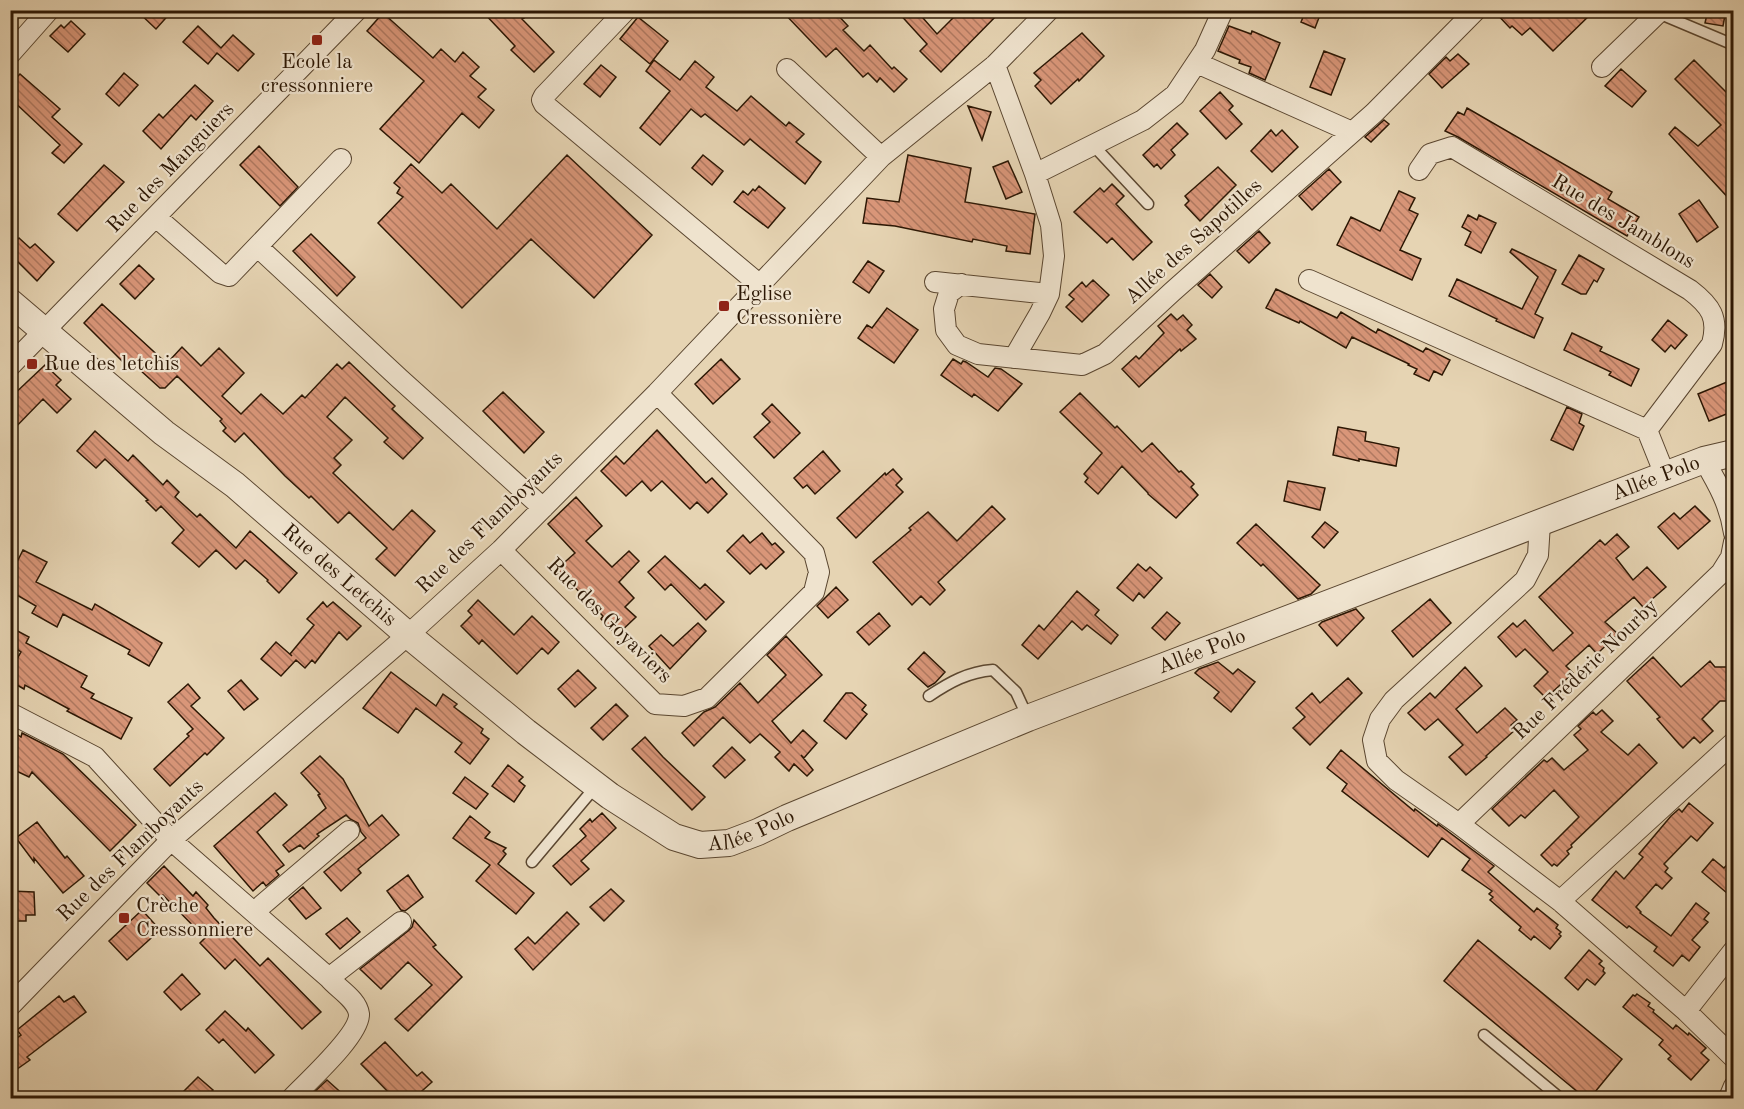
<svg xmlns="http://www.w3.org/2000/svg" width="1744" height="1109" viewBox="0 0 1744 1109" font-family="'Old Standard TT',serif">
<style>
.building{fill:url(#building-back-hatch);stroke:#2c1704;stroke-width:1.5}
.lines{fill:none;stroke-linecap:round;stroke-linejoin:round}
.service-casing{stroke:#5a4630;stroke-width:13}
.minor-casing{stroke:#5a4630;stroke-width:22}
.tertiary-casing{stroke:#5a4630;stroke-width:28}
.service{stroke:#efe3ce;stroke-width:10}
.minor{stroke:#efe3ce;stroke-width:20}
.tertiary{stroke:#efe3ce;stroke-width:26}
.poi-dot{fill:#8f2418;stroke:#efe3ce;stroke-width:2}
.labels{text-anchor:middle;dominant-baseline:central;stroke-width:4.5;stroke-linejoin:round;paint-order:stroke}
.poi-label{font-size:21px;fill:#2c1704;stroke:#efe3ce;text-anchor:start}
.street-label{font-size:21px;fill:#2c1704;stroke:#efe3ce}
</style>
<defs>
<pattern id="building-back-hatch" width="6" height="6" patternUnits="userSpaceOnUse" patternTransform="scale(1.5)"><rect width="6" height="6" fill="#d99679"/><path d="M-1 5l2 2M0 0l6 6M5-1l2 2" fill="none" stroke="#b07961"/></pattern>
</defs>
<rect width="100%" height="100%" fill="#e6d4b3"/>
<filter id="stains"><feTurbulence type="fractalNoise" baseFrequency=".00333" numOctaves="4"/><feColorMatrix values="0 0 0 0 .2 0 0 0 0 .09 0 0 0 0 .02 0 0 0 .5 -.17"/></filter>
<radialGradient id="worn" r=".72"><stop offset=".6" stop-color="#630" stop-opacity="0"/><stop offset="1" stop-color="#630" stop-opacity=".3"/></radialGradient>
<path class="building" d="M136,10H173L156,29Z
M481,10H517L524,18L522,19L554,52L534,72L511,50L515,46Z
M781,10H833L848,26L843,30L864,51L870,45L892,69L894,67L907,79L894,92L880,78L877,82L868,73L863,77L836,48L826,57Z
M896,10H916L937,34L961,10H1002L941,72L920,51L927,44Z
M1306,10L1320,15L1315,28L1301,22Z
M1493,10H1595L1553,51L1530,28L1522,35L1512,26L1510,28Z
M1708,10H1726L1723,26L1705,23Z
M383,13L433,58L441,49L455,62L463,52L479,67L470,76L486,89L478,97L494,110L479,128L462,113L419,163L380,129L424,81L367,31Z
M638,17L668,41L650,64L620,39Z
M71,21L85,34L68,52L50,36L61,25L64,28Z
M198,26L221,48L233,35L254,54L238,71L217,53L208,64L183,42Z
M1229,26L1251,34L1252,31L1280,43L1265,80L1249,73L1251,67L1239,63L1240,60L1218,51Z
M1082,33L1104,56L1079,81L1078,79L1051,104L1035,86L1041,80L1034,73Z
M1324,51L1345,59L1331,95L1310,87Z
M1458,54L1469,64L1442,88L1429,74L1446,57L1450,61Z
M654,60L680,80L695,61L714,77L706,87L737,111L751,96L786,126L789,122L804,134L796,142L821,162L805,184L750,139L744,145L705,114L701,117L691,109L660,145L640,128L670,91L646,71Z
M1694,60L1734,100V204L1669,134L1675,127L1698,146L1721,125L1675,79Z
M601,65L616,77L600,97L584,84Z
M1621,69L1646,91L1632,107L1605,86Z
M124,73L138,85L119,106L106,94Z
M20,74L60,109L52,117L82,144L64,163L52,153L60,145L10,98V84Z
M195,85L213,101L196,120L191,115L161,149L143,131L159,114L163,118Z
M1220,92L1233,106L1229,110L1242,124L1226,139L1200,111Z
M968,106L991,112L982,140Z
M1467,108L1612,192L1608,199L1639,217L1627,236L1458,137L1445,131L1458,112L1464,115Z
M1384,120L1389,124L1371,142L1365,137Z
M1177,123L1188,134L1171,150L1175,155L1161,169L1157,164L1154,167L1143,155Z
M1271,130L1276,136L1282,130L1298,147L1272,172L1251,151Z
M259,146L298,187L280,206L240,165Z
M567,155L652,235L594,298L531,239L462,308L378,223L403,197L397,193L400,188L394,183L411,164L442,193L451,184L497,229Z
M703,155L723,171L712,185L692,168Z
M908,155L971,168L965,202L1035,214L1030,254L1006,251L1007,246L973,239L972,242L895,226L863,223L867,198L899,202Z
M1008,161L1022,192L1006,199L993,167Z
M104,165L124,182L77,231L58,214Z
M1218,167L1236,185L1200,221L1185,205L1189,201L1185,196Z
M1329,169L1341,182L1312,210L1299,196Z
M1112,184L1124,196L1116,204L1152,242L1133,260L1112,238L1107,243L1074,212L1100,188L1104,192Z
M759,186L785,208L768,228L734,202L743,191L748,195L753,189L755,191Z
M1399,191L1415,198L1409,210L1418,214L1400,250L1421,259L1412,280L1337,245L1351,217L1380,231Z
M1699,200L1718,227L1697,242L1679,214Z
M1468,215L1477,220L1479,215L1496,223L1481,253L1465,245L1471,232L1462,227Z
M1259,231L1270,243L1249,263L1237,251Z
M311,234L355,277L337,296L293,251Z
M19,238L30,248L35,244L54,262L37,281L10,254V246Z
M1512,249L1556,270L1535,314L1543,318L1534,338L1496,321L1497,319L1449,296L1457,279L1522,309L1538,277L1510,252Z
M1579,255L1604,269L1597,282L1594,280L1586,294H1581L1562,284Z
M868,261L884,271L869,293L853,282Z
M139,265L154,279L135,299L120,284Z
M1210,274L1222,287L1212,298L1198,285Z
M1093,280L1109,295L1082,322L1066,307L1074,299L1069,295L1082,282L1086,287Z
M1276,289L1337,318L1341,312L1376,333L1378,329L1423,352L1426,348L1450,360L1442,375L1434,371L1429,381L1414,374L1417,369L1408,365L1409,364L1352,337L1346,348L1300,321L1299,323L1266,308Z
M102,304L164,361L167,358L170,360L182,347L201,366L219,348L244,373L222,396L241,414L261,394L283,414L302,395L305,398L337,364L342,369L349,362L395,406L392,409L423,438L403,459L384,442L388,438L345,397L327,417L352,440L334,458L341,465L333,473L393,530L412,510L435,531L395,576L376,559L387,548L349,512L338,523L311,496L309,498L285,476L244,433L235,442L223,431L226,428L220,421L222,419L177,376L165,388H160L130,361L126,365L84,323Z
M887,308L918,330L894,363L858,338L867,325L872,328Z
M1171,314L1177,320L1183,315L1192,325L1187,330L1196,339L1181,351L1180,349L1139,387L1122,369L1136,356L1139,359L1164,333L1158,326Z
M1668,320L1687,335L1675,349L1671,345L1665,352L1652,340Z
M1572,333L1602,347L1600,351L1639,369L1631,386L1609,375L1611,372L1564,350Z
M721,359L740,379L713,404L695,384Z
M953,359L961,364L963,361L966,362L988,377L995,368L1001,369L1022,384L998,411L974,394L972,397L941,375Z
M45,365L61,380L56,385L71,399L57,413L43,399L10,433V398Z
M1734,379V411L1709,421L1698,394Z
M503,392L544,432L524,453L483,411Z
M1080,393L1115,428L1117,426L1142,452L1152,443L1179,472L1181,471L1194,484L1191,487L1198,495L1176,518L1148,494V493L1122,466L1098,494L1085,482L1088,478L1084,474L1102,453L1060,412Z
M772,404L800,433L774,458L754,437L770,422L762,414Z
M1567,407L1582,414L1579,423L1584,426L1573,450L1551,440Z
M1338,427L1366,432L1365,441L1399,448L1396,466L1359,459V461L1333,455Z
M657,430L706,483L712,478L727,494L708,513L697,502L690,509L662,481L651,491L642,481L626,496L601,471L616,456L624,464Z
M95,431L128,461L133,455L163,485L167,480L179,492L175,497L197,517L200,514L236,548L250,531L297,573L279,593L267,581L268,580L245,560L236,569L216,550L199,567L172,543L184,530L161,506L156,511L146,501L148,500L105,459L96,468L77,451Z
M823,451L840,471L815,494L807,485L803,488L794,478Z
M893,469L902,479L896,485L903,492L856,538L837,518L885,473L886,475Z
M1288,481L1325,488L1320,510L1284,501Z
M576,497L602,526L586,541L612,567L629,551L639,561L619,582L634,598L625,607L636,617L617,635L601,619L603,616L557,569L575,553L548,524Z
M992,506L1005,519L938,582L945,590L930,605L921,596L912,605L873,562L911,530L909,528L928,512L957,541Z
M1695,506L1710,521L1678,549L1658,527L1674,513L1680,519Z
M1325,522L1338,532L1324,548L1312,537Z
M1256,524L1320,585L1311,594L1298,599L1263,564L1261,566L1237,543Z
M762,533L772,545L775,543L784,552L766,569L761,564L750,574L727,551L743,535L750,543Z
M1617,534L1629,547L1616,558L1633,580L1647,567L1666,587L1643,607L1634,597L1605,622L1618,634L1597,654L1589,645L1566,666L1573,673L1546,698L1534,686L1548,672L1525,649L1516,657L1498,637L1513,623L1517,627L1525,620L1553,651L1573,633L1539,597L1600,540L1605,545Z
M23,550L47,562L36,582L92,610L95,604L162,643L149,666L128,654L130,650L63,614L57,627L32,613L36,606L10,591V561L16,564Z
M665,556L700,589L705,584L724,602L706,620L671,584L665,590L648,572Z
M1138,564L1146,571L1150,567L1162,578L1144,598L1139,593L1133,601L1117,588Z
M836,587L848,600L828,618L817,606Z
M1077,591L1099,610L1095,615L1118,635L1111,644L1087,625L1082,630L1072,621L1038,659L1022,645L1039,625L1044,630Z
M1430,599L1451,623L1413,657L1392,631Z
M478,600L514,635L532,616L559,642L548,654L542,648L517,674L482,640L479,644L461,626L472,615L468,611Z
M323,602L327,607L333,602L361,626L347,640L339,632L315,663L312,660L305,668L296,660L281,676L261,659L276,642L292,656L290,654L314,625L307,619Z
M1356,609L1364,618L1337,646L1319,625L1322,622Z
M1167,612L1180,623L1165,640L1152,628Z
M879,613L890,626L869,645L857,632Z
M698,623L706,631L670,669L649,646L661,635L673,646Z
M10,627L29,637L26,643L87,676L81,687L94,694L91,698L132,718L121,739L67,711L69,709L25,685L24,689L10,681V671L21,652L10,644Z
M786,636L822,675L772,721L791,743L803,730L817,743L804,758L801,755L813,770L807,776L794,764L789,771L775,757L780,752L760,734L750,743L723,717L694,746L682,733L704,712L715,707L740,683L758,703L786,675L767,655Z
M924,652L945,672L935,683L928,687L908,669Z
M1653,657L1681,687L1710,661L1715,667H1734V701H1720L1702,719L1713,731L1700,743L1694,737L1683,748L1679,744L1657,719L1660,717L1627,681Z
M1218,662L1233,674L1238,669L1255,682L1231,712L1214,698L1219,692L1195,673L1199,669Z
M1465,667L1482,686L1456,709L1477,733L1505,708L1517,720L1511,725L1515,730L1486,756L1487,757L1466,775L1449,757L1463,745L1438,719L1425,730L1408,713L1430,693L1435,698Z
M578,670L596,688L575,707L558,689Z
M391,672L436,706L443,694L457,704L454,707L483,729L481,733L489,739L470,764L455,752L462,743L416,708L398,733L363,708Z
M1348,678L1362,693L1310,745L1293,728L1305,717L1296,708L1312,693L1320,703Z
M241,680L258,699L244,710L228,691Z
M188,684L200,698L191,706L224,738L207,755L205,753L170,786L154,769L189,736L187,734L193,729L168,702Z
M846,693H852L866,705L862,710L867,714L846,739L824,721Z
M616,704L628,716L603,740L591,728Z
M1602,710L1613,721L1601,732L1628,755L1639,744L1657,763L1571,845L1572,847L1567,851L1569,854L1557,866L1554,864L1552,866L1541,855L1579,817L1554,790L1525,818L1521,815L1509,826L1492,809L1544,760L1547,762L1552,758L1564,770L1588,750L1574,735L1581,729L1578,726L1593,712L1596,715Z
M22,733L63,754L136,825L110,851L32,772L29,777L10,768V750L18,735L21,737Z
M645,737L663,757L705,797L692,810L632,749Z
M732,747L745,760L725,778L713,766Z
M1341,750L1414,811L1415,809L1437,826L1438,824L1494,866L1488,872L1534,912L1537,908L1558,925L1556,928L1561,932L1559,934L1561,936L1550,949L1534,936L1531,940L1519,930L1521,927L1490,900L1493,897L1489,894L1492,891L1462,870L1470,859L1442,838L1428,857L1342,791L1347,784L1327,768Z
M320,756L343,779L369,826L382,815L399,835L358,869L361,873L341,891L324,872L366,838L361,832L358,823L350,819L346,815L317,834L319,836L304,849L300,845L289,852L283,845L326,808L318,795L320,794L301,773Z
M508,765L523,777L519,781L525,786L514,802L492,786Z
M465,777L488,794L476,809L453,793Z
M275,793L287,805L257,832L284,865L276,871L279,875L266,886L263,882L253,891L214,846Z
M1689,803L1713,823L1697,841L1691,836L1664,864L1668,868L1665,872L1672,878L1662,889L1656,884L1636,907L1641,912L1640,913L1671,936L1696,903L1709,913L1704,919L1708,922L1692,940L1700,947L1689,961L1682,955L1673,966L1654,951L1657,947L1629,926L1627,928L1592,900L1616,871L1624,879L1643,857L1639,854L1671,816L1679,809L1682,812Z
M602,813L616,828L581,861L589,869L571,885L553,866L586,836L580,829L590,819L592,822Z
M470,816L490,832L485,838L506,848L503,851L506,854L498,864L534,893L516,914L476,881L490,865L453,838Z
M37,822L65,858L67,856L84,876L63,893L34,858V862L16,838Z
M1734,857V899L1702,872L1713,859L1724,868Z
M164,866L193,896L196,892L208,905L206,908L214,918L260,966L268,958L321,1012L302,1029L235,959L225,969L200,943L205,938L163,895L161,897L147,883Z
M408,875L423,897L405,911L401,910L387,891Z
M303,887L321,908L306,919L289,899Z
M611,889L624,901L604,921L590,907Z
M10,891L34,892L35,915H26V921H10Z
M142,910L160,930L127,960L109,941Z
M567,912L579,924L533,970L515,949L528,937L535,944Z
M347,918L360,932L340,949L326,934Z
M414,920L436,945L433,947L462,977L408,1031L395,1019L432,985L408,962L381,989L360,969L408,931L412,927Z
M1478,940L1622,1059L1590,1098H1585L1444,981Z
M1589,950L1602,961L1599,964L1604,968L1603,971L1605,973L1595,985L1587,979L1578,990L1565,978Z
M182,974L200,994L181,1010L164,992Z
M1637,994L1650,1003L1648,1006L1654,1010L1653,1012L1673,1029L1676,1025L1688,1035L1689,1033L1706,1048L1701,1053L1709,1060L1691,1080L1668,1059L1671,1056L1659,1045L1663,1040L1623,1007L1633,995L1635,996Z
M59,996L64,1002L74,996L86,1012L27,1057L30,1060L10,1074V1043L21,1035L17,1030Z
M225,1011L246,1031L248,1028L274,1055L255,1073L223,1039L219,1043L206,1030Z
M385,1042L417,1076L422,1072L432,1082L414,1098H394L361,1064Z
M198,1077L213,1090L204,1098H177Z
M327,1080L347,1098H308Z"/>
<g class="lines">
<defs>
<path id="service" d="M1658,13L1734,45
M1093,145L1148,204
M929,696C950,682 968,672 993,670L1016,692L1028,718
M532,862L596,786
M1484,1035L1560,1098"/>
<path id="minor" d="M626,10L544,96L542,100L544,104L760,285
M10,54L49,10
M1197,63L1352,132
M995,65L1035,174L1051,225L1054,256L1049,294L1040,313L1014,358
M1602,67L1661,10
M787,69L881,157
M1419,170L1430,154L1452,147L1690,290C1711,306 1719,318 1712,344L1647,430L1665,475
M1035,174L1143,120L1175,95L1205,50L1223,10
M156,217L220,273L229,276L341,159
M258,247L400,379L543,508
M1309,280L1647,430
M935,282L1049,294
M961,284L949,293L944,309L946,330L957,345L978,354L1082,365L1105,354L1172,292L1374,113L1476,10
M10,366L357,10
M1704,460C1718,484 1730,505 1734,533
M1540,523L1538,555L1525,580L1394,700L1380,719L1373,740L1377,761L1396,780L1459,824L1560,901L1686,1011L1734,1058
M501,550L655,704L684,706L707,698L814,592L819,572L814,553L657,393
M10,713L95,757L171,840L329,978C338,989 357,999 359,1014C360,1035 307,1082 292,1098
M1459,824L1721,573L1731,557L1734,542
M1560,901L1734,742
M254,912L349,831
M329,978L401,922
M10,1006L171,840L408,635L501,550L657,393L881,157L995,65L1049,10
M1686,1011L1734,950
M1729,1098L1734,1086"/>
<g id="tertiary">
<path id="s1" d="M10,302L164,433L235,485L408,635L526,732L610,796L674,837L700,845L729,843L758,832L787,818L1028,718L1704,460L1734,453"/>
</g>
</defs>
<use href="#service" class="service-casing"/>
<use href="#minor" class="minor-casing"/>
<use href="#tertiary" class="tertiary-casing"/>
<use href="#service" class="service"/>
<use href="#minor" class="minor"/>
<use href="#tertiary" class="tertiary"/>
</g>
<g class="poi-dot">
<rect x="311" y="34" width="12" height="12" rx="3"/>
<rect x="718" y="300" width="12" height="12" rx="3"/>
<rect x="26" y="358" width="12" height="12" rx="3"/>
<rect x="118" y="912" width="12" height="12" rx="3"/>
</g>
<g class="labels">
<g class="poi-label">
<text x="317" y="62" text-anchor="middle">Ecole la<tspan x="317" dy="24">cressonniere</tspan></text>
<text x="736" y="294">Eglise<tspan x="736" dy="24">Cressonière</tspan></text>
<text x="44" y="364">Rue des letchis</text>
<text x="136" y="906">Crèche<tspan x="136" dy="24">Cressonniere</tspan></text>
</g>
<g class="street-label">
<text transform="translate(171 168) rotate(-46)">Rue des Manguiers</text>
<text transform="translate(1623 222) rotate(31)">Rue des Jamblons</text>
<text transform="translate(1194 242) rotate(-42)">Allée des Sapotilles</text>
<text stroke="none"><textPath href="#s1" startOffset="1906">Allée Polo</textPath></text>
<text transform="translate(490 523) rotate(-44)">Rue des Flamboyants</text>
<text stroke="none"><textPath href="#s1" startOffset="428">Rue des Letchis</textPath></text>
<text transform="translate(609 621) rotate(45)">Rue des Goyaviers</text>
<text stroke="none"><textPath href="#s1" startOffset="1420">Allée Polo</textPath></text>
<text transform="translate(1586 670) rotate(-44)">Rue Frédéric Nourby</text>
<text stroke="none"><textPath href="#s1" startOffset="934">Allée Polo</textPath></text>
<text transform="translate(131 851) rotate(-44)">Rue des Flamboyants</text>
</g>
</g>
<rect width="1744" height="1109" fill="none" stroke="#e6d4b3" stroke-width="36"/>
<rect x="12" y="12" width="1720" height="1085" fill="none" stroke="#2c1704" stroke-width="3"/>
<rect x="18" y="18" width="1708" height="1073" fill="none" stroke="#2c1704" stroke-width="1.5"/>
<rect width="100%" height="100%" filter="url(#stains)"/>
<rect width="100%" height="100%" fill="url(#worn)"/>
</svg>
